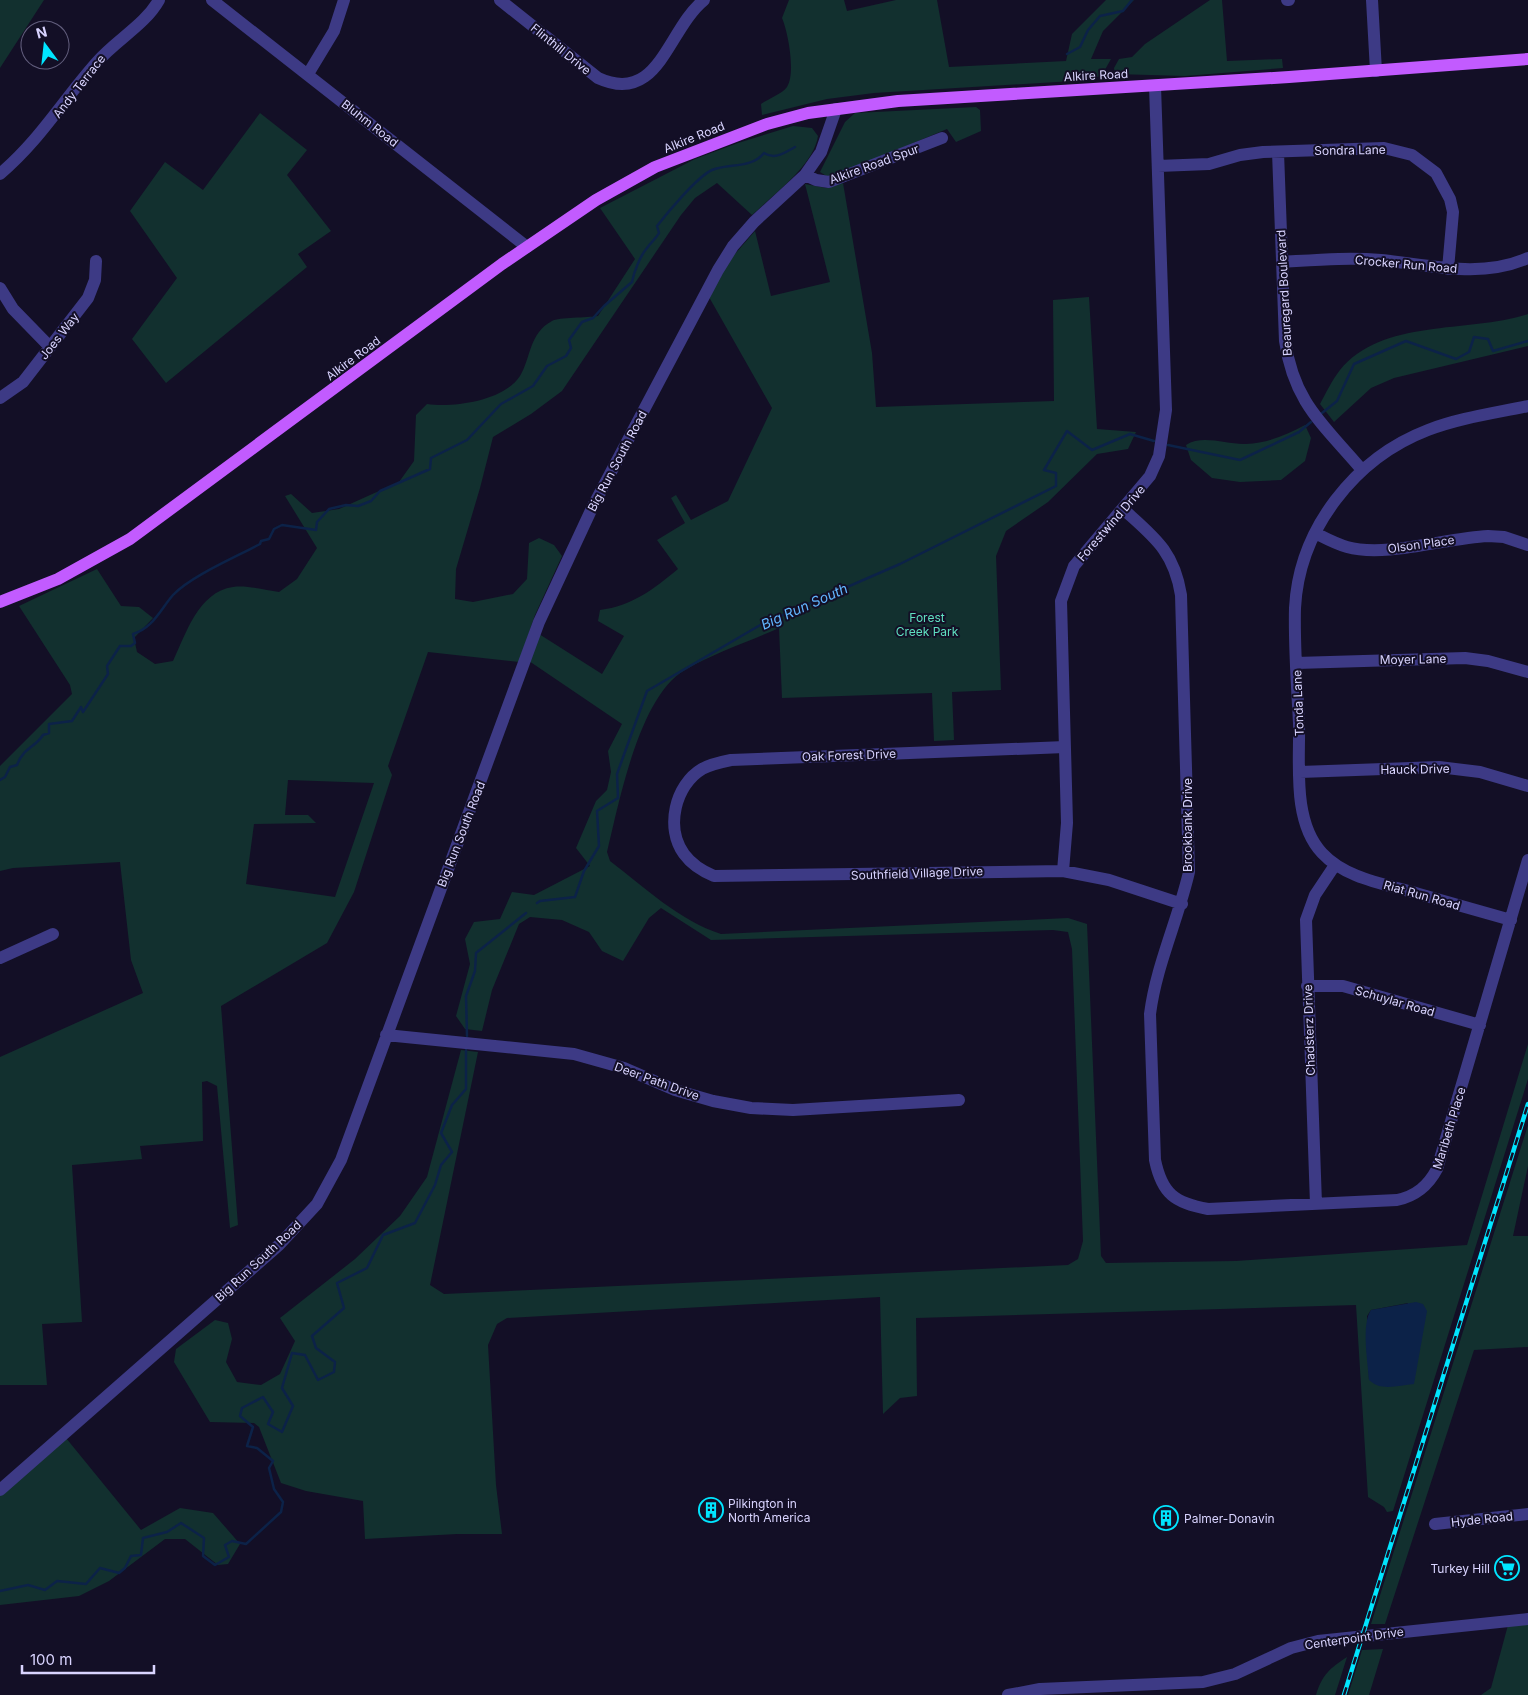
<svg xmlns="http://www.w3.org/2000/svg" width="1528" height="1695" viewBox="0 0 1528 1695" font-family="Inter,sans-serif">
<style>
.green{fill:#12302f;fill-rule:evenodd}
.water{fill:#0c2248}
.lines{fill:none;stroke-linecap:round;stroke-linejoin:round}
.stream{stroke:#0c2248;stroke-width:2.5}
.minor{stroke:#3d3a85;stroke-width:12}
.major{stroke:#c25bff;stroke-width:12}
.rail-casing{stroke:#00e5ff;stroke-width:4.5}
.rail{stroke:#130f26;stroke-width:2.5;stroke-dasharray:8;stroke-linecap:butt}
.labels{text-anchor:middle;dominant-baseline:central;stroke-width:4;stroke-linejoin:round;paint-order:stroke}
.street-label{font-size:12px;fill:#d9d4ff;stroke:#130f26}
.park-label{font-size:12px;fill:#5fe0c0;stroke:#130f26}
.poi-label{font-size:12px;fill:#d9d4ff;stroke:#130f26;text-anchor:start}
.water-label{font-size:14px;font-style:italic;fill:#62b6ff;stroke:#130f26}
</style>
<rect width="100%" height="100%" fill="#130f26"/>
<path class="green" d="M0,0H44L0,68Z
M789,0H844L847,11L896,0H937L949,67L1066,61L1072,34L1106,0H1134L1103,31L1091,59H1111L1102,75L1090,80L874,93L827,99L762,115L761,104C768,99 782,94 787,87C796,73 788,32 782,18Z
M1210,0H1222L1227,61L1282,59L1283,68L1185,76L1115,74L1114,68L1119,59L1132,57L1145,44Z
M976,107L980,110L981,131L956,142L947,129L841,173L828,177L820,172L845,122L855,113Z
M260,113L307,150L287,175L331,231L298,254L307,267L166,383L132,339L177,278L130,211L165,162L203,190Z
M793,126L812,128L818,136C814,165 773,195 752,215L717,183L695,198L681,215L562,391L531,414L493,437L480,488L456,569L455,599L473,602L513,594L527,579L529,543L539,538L554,545L562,556L535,615L519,662L428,652L388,766L392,775L354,892L327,943L221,1006L238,1225L230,1228L217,1086L207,1081L202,1082L203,1141L140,1146L142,1159L72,1165L82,1322L42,1324L47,1385H0V1057L143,993L131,960L120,862L13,868L0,871V766L72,694L70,685L19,606L97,569L121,606L139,607L153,618L134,638L137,652L155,664L173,661C186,634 198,592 233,587C247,585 265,590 279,592L297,579L317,548L285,496L291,494L312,513L339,509L399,482L414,461L416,415L427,404C453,408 504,401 520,376C531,358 529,333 552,321C559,317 587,318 598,316L635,259L600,208L695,159L738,143ZM288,780L374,783L335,897L246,884L254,824L316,823L308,815H285Z
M843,183L872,353L876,407L1054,401L1053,300L1089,297L1097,429L1136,432L1128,449L1097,454L1048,502L1006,531L996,556L1001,690L952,692L954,740L934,741L932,693L782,698L779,628C748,642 714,653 685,670C639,696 619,803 607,852L610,861C644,887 680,921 721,934L1068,918L1087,924L1101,1256L1106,1263L1236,1261L1467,1245L1528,1044V1079L1393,1511L1387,1512L1384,1507L1368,1497L1356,1305L916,1318L917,1396L900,1398L883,1414L880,1297L507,1318L497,1324L488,1345L496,1485L502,1534H457L365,1539L363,1501L306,1491L281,1483L259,1427L254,1423L210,1422L174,1362L176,1349L215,1320L228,1323L232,1339L226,1362L237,1382L261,1385L280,1374L295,1341L280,1318L355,1259L400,1216L427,1177L461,1050L478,1052L430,1285L444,1294L1068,1265L1078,1259L1083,1241L1072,949L1068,932L1053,930L711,940L661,908L649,918L623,961L602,951L589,932L562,920L530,917L519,924L492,990L482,1031L465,1029L456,1016L470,964L465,939L474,922L500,919L512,892L534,895L590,866L576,848L596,801L607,790L611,772L608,751L622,724L529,661L539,634L602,674L624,636L598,621L600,610C632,606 654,589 678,569L657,540L685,523L671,498L676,495L691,520L728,501L772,408L709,297L728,262L755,231L771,296L830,282L805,184L826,188ZM1408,1303L1369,1380L1367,1316L1371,1310Z
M1528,314V346L1394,378L1371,388L1334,422L1320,404C1326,393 1332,380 1340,370C1382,318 1470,333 1528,314Z
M1305,425L1311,438L1305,461L1281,480L1240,482L1212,478L1191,460L1186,445C1203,434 1227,445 1246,444C1268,443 1286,435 1305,425Z
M1528,1125V1166L1513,1236H1528V1347L1474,1350L1385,1624H1371Z
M66,1438L141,1530L180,1508L213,1513L240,1544L228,1564L218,1565L185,1539H165L109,1581L79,1596L0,1605V1495Z
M1528,1624V1695H1481L1491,1688L1508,1625Z
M1383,1649L1369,1695H1348L1362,1650Z
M1347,1657L1335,1695H1316C1322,1675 1330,1668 1347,1657Z"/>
<path class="water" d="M1416,1302L1423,1304L1427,1311L1414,1384C1399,1385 1381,1392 1369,1380C1368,1363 1361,1324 1371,1310Z"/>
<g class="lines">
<path class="stream" d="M1067,54L1080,47L1088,30L1100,16L1123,11L1132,0
M1322,413L1337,401L1354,364L1406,341L1456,359L1469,352L1474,337L1488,339L1493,351L1528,341
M1168,445L1240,460L1299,432L1311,422
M0,780L5,777L10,767L17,765C23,748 36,747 43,735L49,733V724L72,721L81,707L83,712L108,674L107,666L120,646H131L135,643L133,634C153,628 160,610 173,595C191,576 236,557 260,544L261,541L269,539L274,529L282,525L316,530L317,522L329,509L346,505L358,506L371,501L380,491L430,469L431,458L467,440L501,404L533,386L547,366L566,356L571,348L569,340L582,322L593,318L604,306L632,282C634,272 640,256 647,248C651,242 655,240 659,233L657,226C668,212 697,177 712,170C729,163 751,169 764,153C775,160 784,153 795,147
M537,903L540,901L575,897L584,871L599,846L597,811L618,798L617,774L647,691L762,624L900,564L1056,486V473L1044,470L1067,431L1092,450L1130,434L1154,441
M467,1036L466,996L475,971L476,953L526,913
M0,1591L28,1585L45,1590L57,1581L86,1584L100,1568L119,1573L125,1568L131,1556L141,1555L143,1538L167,1532L181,1523L204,1538L203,1556L215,1565L229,1557L225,1545L232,1541L246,1544L281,1512L283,1502L274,1489L269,1468L273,1461L257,1448L247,1446L253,1427L240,1416L242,1408L263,1397L273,1412L268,1424L282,1432L293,1406L282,1388L292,1353L305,1355L318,1380L334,1372L335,1362L316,1348L312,1336L344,1308L337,1283L367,1268L383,1235L415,1223L435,1185L441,1165L452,1152L441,1133L452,1105L466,1089V1050"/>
<path class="minor" d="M212,0L527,247
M500,0L598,78C659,106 667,30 704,0
M1287,0H1289
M1372,0L1376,71
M308,74L334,31L344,0
M1278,152L1285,341C1294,403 1323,424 1362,470
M1158,166L1209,164L1240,155L1263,152L1384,148L1412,155L1436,173L1450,199L1453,212L1448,269
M0,174C41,139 63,100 97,62C116,40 145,25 159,0
M805,175L816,180L829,182L942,138
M1282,262C1315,260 1348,257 1381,260C1430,265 1481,279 1528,258
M0,288L13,309L50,347
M0,398L23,382L88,298L95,280L96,261
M1123,509C1154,537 1174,551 1181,595L1189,872C1178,920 1156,966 1150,1014L1155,1160C1162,1194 1175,1203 1208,1209L1397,1200C1416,1196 1428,1186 1437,1169L1528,860
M1315,533C1325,538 1336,544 1347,547C1385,558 1446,538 1488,536L1504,537L1528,545
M1296,663L1465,658L1488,661L1528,672
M1065,747L731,760C721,762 711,764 702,769C675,785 665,828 684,854C692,865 702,871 714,876L1063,871L1109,880L1182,904
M1300,772L1439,767L1480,772L1528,786
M1063,871L1067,823L1061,601L1074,566L1150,476L1159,456L1166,410L1155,86
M1511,920C1480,911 1450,903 1419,894C1386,884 1346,879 1322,853C1292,821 1300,763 1299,723C1297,685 1294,646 1295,608C1299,529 1355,458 1428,430C1459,418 1495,413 1528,406
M0,958L53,934
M1307,986H1343L1480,1025
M386,1035L574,1054L624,1068L675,1090L713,1101L751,1108L793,1110L959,1100
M1316,1204L1306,920L1315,895L1335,865
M0,1490L279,1245L317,1204L341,1160L539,622L593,506L718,270L733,246L754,222L805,175L821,152L836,109
M1435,1524L1528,1514
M1008,1695L1040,1689L1203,1682L1235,1674L1291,1648L1318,1641L1528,1619"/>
<path class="major" d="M0,602L58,579L130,539L502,264L596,200L655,167L767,124L808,113L898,101L1289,77L1528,59"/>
<defs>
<path id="rail" d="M1344,1695L1528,1104"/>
</defs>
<use href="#rail" class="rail-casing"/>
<use href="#rail" class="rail"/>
</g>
<defs>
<symbol id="building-ring" viewBox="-11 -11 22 22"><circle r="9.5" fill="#130f26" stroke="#00e5ff" stroke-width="1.5"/><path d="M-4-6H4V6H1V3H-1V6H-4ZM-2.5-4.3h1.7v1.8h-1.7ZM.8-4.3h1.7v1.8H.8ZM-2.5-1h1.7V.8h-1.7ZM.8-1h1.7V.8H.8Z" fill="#00e5ff"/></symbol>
<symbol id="supermarket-ring" viewBox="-11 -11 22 22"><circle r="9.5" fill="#130f26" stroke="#00e5ff" stroke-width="1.5"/><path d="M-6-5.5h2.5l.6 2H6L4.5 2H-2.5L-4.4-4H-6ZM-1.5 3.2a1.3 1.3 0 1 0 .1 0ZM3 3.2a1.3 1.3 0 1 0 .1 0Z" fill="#00e5ff"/></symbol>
</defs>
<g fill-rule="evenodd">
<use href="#building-ring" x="697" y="1496" width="28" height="28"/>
<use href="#building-ring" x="1152" y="1504" width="28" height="28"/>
<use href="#supermarket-ring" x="1493" y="1554" width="28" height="28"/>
</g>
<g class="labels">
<g class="street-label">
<text transform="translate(561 49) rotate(39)">Flinthill Drive</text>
<text transform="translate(1096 75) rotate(-3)">Alkire Road</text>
<text transform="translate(79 86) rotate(-52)">Andy Terrace</text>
<text transform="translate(370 123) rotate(38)">Bluhm Road</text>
<text transform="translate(694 137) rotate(-22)">Alkire Road</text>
<text transform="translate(1350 150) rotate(-1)">Sondra Lane</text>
<text transform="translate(874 164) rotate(-20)">Alkire Road Spur</text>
<text transform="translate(1406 264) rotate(5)">Crocker Run Road</text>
<text transform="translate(1284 293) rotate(-93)">Beauregard Boulevard</text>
<text transform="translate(59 336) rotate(-52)">Joes Way</text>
<text transform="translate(353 358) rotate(-37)">Alkire Road</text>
<text transform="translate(617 461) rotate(-62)">Big Run South Road</text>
<text transform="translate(1111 523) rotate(-49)">Forestwind Drive</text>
<text transform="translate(1421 544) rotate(-8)">Olson Place</text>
<text transform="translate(1413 659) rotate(-1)">Moyer Lane</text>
<text transform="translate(1298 703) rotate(-92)">Tonda Lane</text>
<text transform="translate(849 755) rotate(-2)">Oak Forest Drive</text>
<text transform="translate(1415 769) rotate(-1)">Hauck Drive</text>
<text transform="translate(1187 825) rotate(-90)">Brookbank Drive</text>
<text transform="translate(461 834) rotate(-69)">Big Run South Road</text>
<text transform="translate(917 873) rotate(-2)">Southfield Village Drive</text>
<text transform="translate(1422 895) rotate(16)">Riat Run Road</text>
<text transform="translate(1395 1001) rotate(16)">Schuylar Road</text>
<text transform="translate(1309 1030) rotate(-92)">Chadsterz Drive</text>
<text transform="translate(657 1081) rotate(20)">Deer Path Drive</text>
<text transform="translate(1449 1128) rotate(-73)">Maribeth Place</text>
<text transform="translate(258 1261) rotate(-43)">Big Run South Road</text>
<text transform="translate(1482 1519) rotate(-6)">Hyde Road</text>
<text transform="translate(1354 1638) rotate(-8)">Centerpoint Drive</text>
</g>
<g class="park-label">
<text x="927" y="617">Forest<tspan x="927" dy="14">Creek Park</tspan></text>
</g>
<g class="poi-label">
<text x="728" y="1503">Pilkington in<tspan x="728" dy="14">North America</tspan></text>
<text x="1184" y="1518">Palmer-Donavin</text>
<text x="1490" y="1568" text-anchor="end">Turkey Hill</text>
</g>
<g class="water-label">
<text transform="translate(804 606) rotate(-24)">Big Run South</text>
</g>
</g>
<g transform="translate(45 45) rotate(345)"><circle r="24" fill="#130f26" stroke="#625e7d"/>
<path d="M0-4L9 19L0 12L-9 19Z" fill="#00e5ff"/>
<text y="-8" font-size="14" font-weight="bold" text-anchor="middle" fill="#d9d4ff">N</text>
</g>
<path d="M22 1665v8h132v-8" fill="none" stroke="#d9d4ff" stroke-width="2.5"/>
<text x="30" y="1665" font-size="15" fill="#d9d4ff" stroke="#130f26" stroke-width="4" paint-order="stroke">100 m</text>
</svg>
